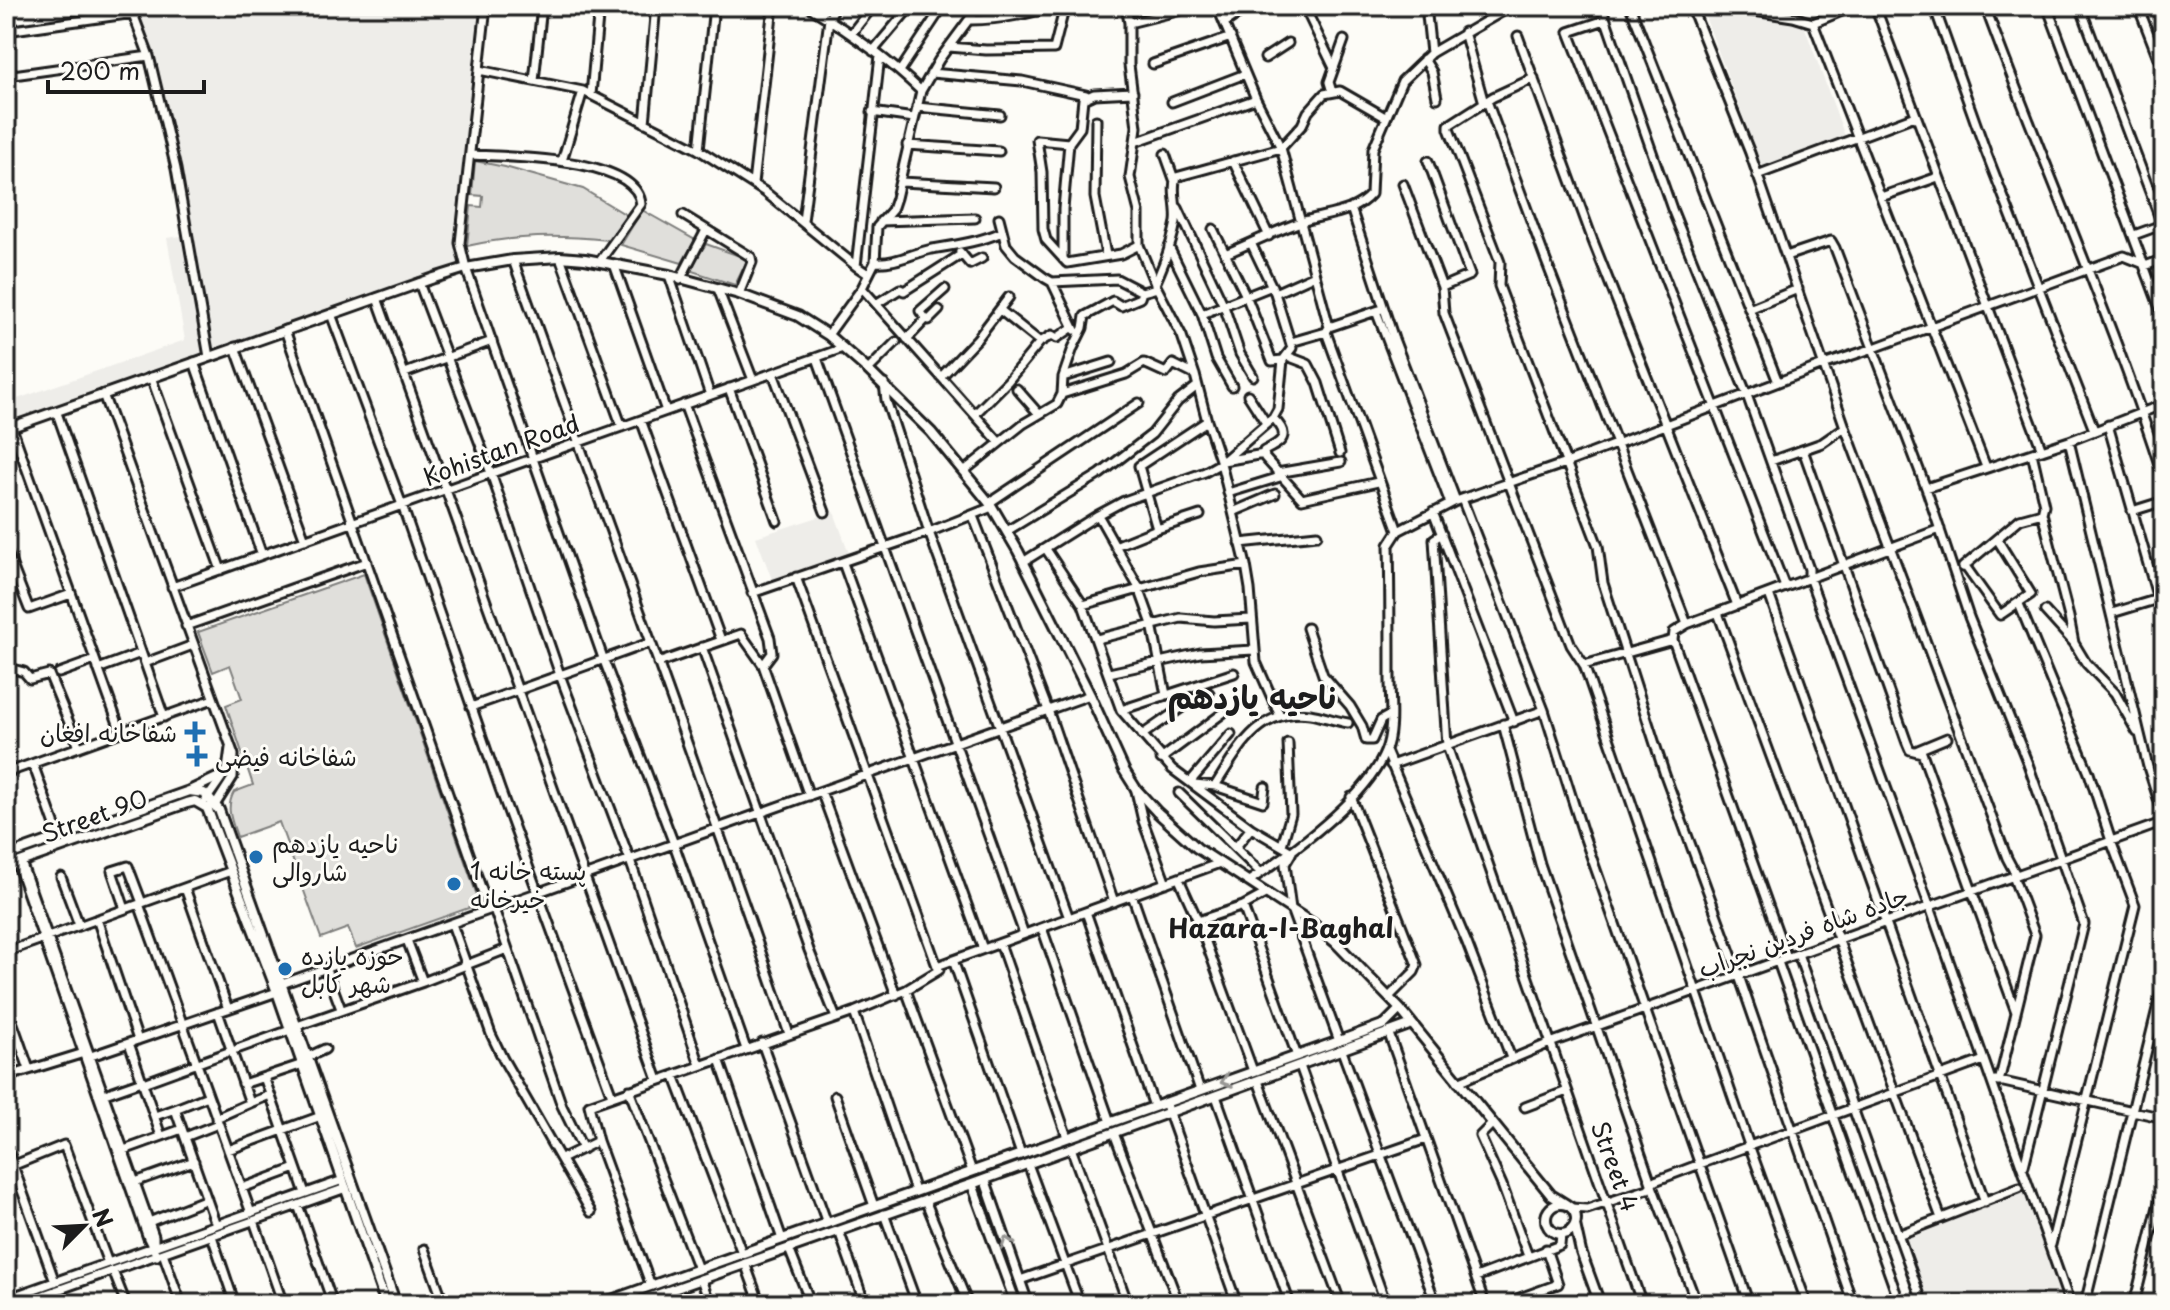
<svg xmlns="http://www.w3.org/2000/svg" width="2170" height="1310" viewBox="0 0 2170 1310" font-family="'Playpen Sans','Playpen Sans Arabic',sans-serif">
<style>
.built{fill:#eeede9}
.green{fill:#e0dfdb;stroke:#7e7e7c;stroke-width:2}
.lines{fill:none;stroke-linecap:round;stroke-linejoin:round}
.minor-casing{stroke:#1c1c1c;stroke-width:13}
.major-casing{stroke:#1c1c1c;stroke-width:14}
.minor{stroke:#fdfcf7;stroke-width:7}
.major{stroke:#fdfcf7;stroke-width:8}
.oneway{stroke:#989794}
.poi-dot{fill:#1f6fb2;stroke:#fdfcf7;stroke-width:3}
.labels{text-anchor:middle;dominant-baseline:central;stroke-width:6;stroke-linejoin:round;paint-order:stroke}
.street-label{font-size:24px;fill:#1c1c1c;stroke:#fdfcf7}
.poi-label{font-size:24px;fill:#1c1c1c;stroke:#fdfcf7;text-anchor:start}
.neighbourhood-label{font-size:26px;font-weight:bold;fill:#1c1c1c;stroke:#fdfcf7}
.district-label{font-size:32px;font-weight:bold;fill:#1c1c1c;stroke:#fdfcf7}
</style>
<rect width="100%" height="100%" fill="#fdfcf7"/>
<filter id="ink" filterUnits="userSpaceOnUse"><feTurbulence type="fractalNoise" baseFrequency=".0125" numOctaves="2"/><feDisplacementMap in="SourceGraphic" scale="16" xChannelSelector="R" yChannelSelector="G"/><feConvolveMatrix kernelMatrix="1 2 1 2 8 2 1 2 1" color-interpolation-filters="sRGB"/></filter>
<g filter="url(#ink)">
<path class="built" d="M130,6H481L457,244L466,268L6,429V403L185,340L167,238L187,235L154,81Z
M1701,6H1737L1802,20L1846,139L1763,169Z
M834,512L850,556L773,582L756,537Z
M2022,1189L2064,1304H1929L1902,1232Z"/>
<path class="green" d="M475,161L505,167L583,189L628,216L608,240C557,235 517,235 467,246L471,206L482,207L483,196L472,195Z
M642,210L695,240L682,263L621,245Z
M706,244L748,259L735,285L689,270Z
M364,574L480,904L356,948L348,928L321,938L279,822L237,837C232,821 225,808 234,792L253,785L226,705L242,699L230,665L213,672L198,632Z"/>
<g class="lines">
<defs>
<path id="minor" d="M130,6L149,56L176,169L209,357
M486,6L460,243L466,268L603,658L674,844L746,1049
M808,6C848,31 887,58 921,91
M1126,6L1129,23V65L1137,127L1130,177L1139,212V245L1155,284L1182,336L1195,375L1207,421L1221,463L1246,565L1250,589L1256,662L1280,716
M1217,6L1256,99L1281,148L1329,327L1326,332L1398,531
M1304,6L1334,68
M1426,6L1431,53
M1601,6L1672,209L1747,395L1809,569V577L1930,907L2070,1304
M1630,6L1778,382
M1691,6L1750,153L1845,427L2007,858L2016,875
M1739,6L1741,9L1793,17L1813,23L1854,6
M1875,6L2042,450
M1934,6L1986,152L2094,430
M1985,6C2043,165 2113,319 2164,480
M2047,6L2164,319
M2080,6L2162,224
M2138,6L2164,73
M971,20C987,20 1003,18 1018,15C1035,12 1048,6 1065,7
M1605,20L1569,32L1785,587
M1226,22L1250,6
M1129,23L1197,6
M1813,23L1986,467
M6,31L134,13
M1464,32L1484,103
M851,34L873,6
M1518,36L1593,241L1737,605
M949,47L986,50L1054,49L1065,6
M873,51L911,6
M1265,58L1288,43
M1424,59L1432,72L1437,98
M1153,64L1231,37
M479,70L583,91L699,150L765,192L856,266
M900,71L943,6
M931,73L1022,81L1086,95
M6,76L149,56
M1534,78L1493,97L1449,125V129L1500,262L1499,286L1598,546L1603,583L1665,775L1739,976L1853,1304
M534,81L542,6
M1332,92L1329,82L1344,40
M591,95L599,6
M1487,101L1546,261L1687,624
M1172,102L1245,74
M917,107L1000,115
M872,112L914,118
M1096,120L1095,197L1106,255
M645,123L656,6
M1135,142L1256,99
M1069,143L1037,140L1042,172L1043,229L1046,240L1067,263L1121,254L1139,245
M907,145L999,151
M699,150L714,6
M1165,154L1174,179
M470,155C506,157 637,156 641,204L600,261
M562,161L583,91
M1233,161L1269,236
M1428,161L1470,275L1442,287
M1757,175L1915,116
M901,182L994,187
M753,184L773,6
M1403,184L1442,287L1444,313L1571,645L1584,665L1749,1145L1807,1304
M1881,197L1938,177
M1178,208L1224,306L1240,354L1253,376
M1351,208L1394,339L1456,501
M683,215L751,257L752,262L739,294
M999,218L1006,245L1015,256L1045,278L1052,282L1117,279L1142,292L1157,288
M803,221L829,19L835,6
M881,221L975,218
M1213,229L1247,298L1272,361L1283,360
M2134,235L2164,224
M1169,247L1202,314
M960,252L970,264L982,258
M1225,254C1250,244 1275,231 1301,222C1324,214 1354,214 1371,194L1373,149L1402,81L1431,53L1512,6
M1786,256L1831,241L1835,248L1926,488L1969,617L2028,764L2084,924L2024,1166
M560,257L622,427
M1063,259V209L1069,143L1080,128L1083,99L1094,94L1133,92
M513,260C605,518 701,774 789,1034
M875,262C895,264 913,253 932,249C957,245 979,242 1002,232
M614,264L666,411
M2145,266L2164,259
M868,274L856,266L880,56
M669,275L710,395
M680,280L706,230
M1052,282L1075,330
M419,283L491,473L560,675L630,860L700,1065
M1155,284C1164,264 1172,244 1176,222C1178,208 1171,190 1176,177L1281,148L1302,125L1308,112L1324,94L1340,91L1385,117
M862,288L999,442
M718,289L753,380
M1275,293L1315,275
M377,298L658,1080
M876,304L900,289L904,291L962,254
M1749,309L1798,289
M1000,310L1040,342
M1376,311L1450,503
M331,314L402,505L500,789L612,1096
M926,319L920,311L945,289
M1329,327L1379,310
M285,330L489,910
M828,335L862,288L875,262L877,227L892,210L896,198L921,91L939,60L979,6
M907,339L926,319L929,320L939,310
M1291,342L1326,332
M235,347L305,540
M1287,356L1308,364L1318,383L1340,453
M817,358L1024,934
M194,362L262,555
M868,370L896,342
M405,373L492,341
M773,373L825,512
M151,377L221,570
M941,377L977,339L1009,297
M1063,377L1111,362
M884,384L886,400L929,532L1069,918
M1232,386L1216,358L1202,314L1272,286
M729,388L777,521
M1017,389L1039,414
M103,394L234,755L233,777L214,807
M1062,394L1126,374L1144,363L1166,373L1173,364L1195,375
M1248,395L1266,423
M684,404L770,638L772,653L763,665
M57,413L164,717
M975,414L1008,381L1040,342L1052,335L1057,338L1073,327
M1273,418C1292,436 1282,442 1264,451L1265,458L1302,499L1378,482
M641,420L721,640
M2108,425L2164,620
M12,428L121,732
M2069,441L2148,767L2164,817
M1803,450L1907,743L1910,750L1922,753L2016,1012
M2032,453L2044,505L2042,513L2069,617L2074,643
M1223,461L1264,454
M1771,461L1822,443L1845,427
M964,471L1023,424L1057,404L1062,394L1063,377L1073,348L1083,328L1085,316L1113,301L1121,306L1140,298L1142,292
M1277,473L1341,462
M1926,488L2069,441L2164,404
M1228,493L1280,477
M1462,499L1544,710L1583,833L1749,1304
M989,503L1139,403
M2132,511L2164,501
M1233,512L1275,494
M1433,512L1514,722
M1098,515L1139,588L1152,624L1166,695
M973,516L1048,710L1114,902
M1157,529L1139,466L1207,421
M1007,531L1100,474L1152,434L1178,401L1196,387
M1442,534L1434,539L1447,746L1642,1304
M1240,543L1317,535
M1115,546L1157,529L1200,515
M1046,549L1083,605L1121,710L1172,769L1251,828L1292,852
M6,550L29,609L71,594
M1023,562L1098,515L1124,501L1205,472L1221,463L1273,418L1278,409L1283,360L1292,348L1275,293L1251,243
M843,563L983,949
M1965,566L2000,615L2031,594L1997,539
M1963,567L2020,519L2042,513
M796,577L937,966
M172,587L843,348
M752,593L929,532L992,507
M1769,594L1985,1202
M2019,604L2089,773L2111,841L2135,905L2051,1245
M1083,605L1199,572L1246,565
M2045,611L2074,643L2086,663L2115,693L2137,732
M1718,613L1941,1218
M2112,613L2158,599
M186,626L367,562
M1307,628L1323,675L1350,706L1362,726L1366,740H1372L1381,720L1390,715
M1097,639L1181,618L1214,621L1251,619
M702,647L809,950L836,1018
M145,663L193,645
M658,663L741,634L763,665L809,796
M1584,665L1673,640
M6,667L24,672L30,679L49,674L79,747
M98,669L141,653
M59,673L95,660
M1109,673L1200,653L1254,650
M471,707L649,643
M1121,710L1234,673
M1503,724L1540,864L1652,1186L1697,1304
M1142,735L1194,699L1209,693
M1918,750L1947,738
M1386,751L1467,943L1511,1058
M1161,759L1223,713
M33,764L59,837
M1391,765L1544,710
M6,773L213,699
M1190,782L1231,734
M1194,784L1215,786L1263,802L1265,787
M1215,786C1238,750 1259,707 1310,714C1322,716 1335,721 1348,723
M821,791L896,995
M1136,791L1143,821L1166,883
M1179,793L1261,873
M1351,797L1417,965L1414,972L1389,997
M206,800L227,770L230,748
M1282,845L1291,814L1288,743
M1235,848L1251,828
M1291,854L1285,864L1291,909L1339,1041
M21,862L154,1236V1245
M17,863L148,1238L157,1256
M61,877L79,925
M1179,879L1198,921L1243,906L1267,893
M1249,881C1291,853 1366,799 1385,752C1394,731 1390,701 1390,679C1390,634 1390,589 1389,545L1398,531L1456,501L1566,463L1823,365L1874,348L2124,256L2144,264
M185,888L228,1009
M1132,895L1200,1090
M139,904L251,1213
M1243,906L1297,1056
M125,909L112,871L128,866L142,903
M494,909L562,1106L583,1149
M1086,912L1154,1106
M97,919L138,1040
M452,924L491,1034L503,1059L591,1212
M1042,928L1110,1122
M1201,929L1253,1071
M407,940L423,982
M1000,943L1067,1137
M6,952L231,871
M1798,954L1923,1304
M1787,958L1673,640L1674,632L1687,624L1940,529
M953,960L1021,1154
M1778,962L1900,1304
M326,969L341,1009
M279,985L1090,695
M906,990L972,1171
M6,1004L29,1069
M218,1012L250,1103L270,1095
M854,1012L915,1191
M297,1026L423,982L507,949
M1389,1034L1485,1304
M129,1043L161,1136
M762,1043L827,1223
M237,1049L290,1030
M1342,1051L1436,1304
M91,1056L277,992
M308,1057L325,1049
M719,1059L782,1239
M1300,1066L1386,1304
M674,1075L742,1253
M6,1077L84,1053
M264,1077L305,1193
M1995,1080L2164,1118
M1258,1081L1341,1304
M1458,1082L1550,1043L2164,822
M1999,1082L2035,935L2013,876
M143,1083L231,1051
M243,1084L303,1064
M629,1090L698,1269
M105,1094L142,1081
M835,1096L874,1206
M1216,1096L1290,1304
M1165,1102L1237,1304
M1525,1107L1567,1091
M175,1109L208,1096
M155,1116L175,1109L182,1129
M216,1118L250,1103
M1492,1124L1480,1136L1502,1185L1528,1256
M1114,1133L1179,1304
M185,1137L218,1124
M6,1146L55,1282
M1071,1148L1128,1304
M124,1150L182,1129L216,1225
M228,1150L321,1116
M561,1159L598,1141
M1028,1164L1080,1304
M12,1166L64,1145L108,1263
M135,1182L194,1161
M242,1188L296,1168
M925,1200L968,1304
M298,1205L333,1304
M1571,1208L1587,1209L1648,1189L1655,1181L1700,1164L1984,1060
M884,1214L917,1304
M254,1221L283,1304
M149,1222L207,1199
M839,1231L865,1304
M1898,1235L2019,1188
M212,1236L235,1304
M424,1249L444,1304
M789,1249L811,1304
M163,1253L181,1304
M745,1263L760,1304
M113,1271L126,1304
M1476,1277L1560,1245L1561,1234
M701,1279L710,1304
M1020,1280L1426,1139
M651,1286L598,1141L589,1105L854,1012L906,990L939,970L937,966L1220,863
M57,1290L62,1304
M1540,1291L1544,1304
M654,1296L657,1304
M6,1299L343,1180
M18,1304L346,1188
M1503,1304L1558,1284L1546,1249
M2085,1304L2164,980
M2134,1304L2164,1182
M2162,1304L2164,1298"/>
<path id="major" d="M6,429L434,278L466,268L513,260L560,257L585,259L669,275L739,294L798,316L828,335L868,370L931,432L991,505L1018,551L1090,695L1124,770L1136,789L1157,812L1197,848L1312,923L1335,942L1400,1009L1551,1195L1567,1205
M189,791L204,793L219,810L396,1304
M6,856L189,791L225,774
M6,867L187,803L195,801L207,808L277,992L386,1304
M985,1180L1028,1304
M972,1184L1016,1304
M1546 1219a15 15 0 1 1 30 0a15 15 0 1 1-30 0Z
M1575,1225L1581,1252L1600,1304
M600,1304L1339,1041L1385,1024L1400,1009
M631,1304L972,1184L1412,1024"/>
</defs>
<use href="#minor" class="minor-casing"/>
<use href="#major" class="major-casing"/>
<use href="#minor" class="minor"/>
<use href="#major" class="major"/>
</g>
<defs><path id="oneway-chevron" d="M-2-3.5L2.5 0L-2 3.5" fill="none" stroke-width="1.6" stroke-linecap="round" stroke-linejoin="round" transform="scale(2)"/></defs>
<g class="oneway">
<use href="#oneway-chevron" transform="translate(1226 1081) rotate(160)"/>
<use href="#oneway-chevron" transform="translate(1007 1242) rotate(-110)"/>
</g>
</g>
<g class="poi-dot">
<path d="M191 720h8v8h8v8h-8v8h-8v-8h-8v-8h8z"/>
<path d="M193 744h8v8h8v8h-8v8h-8v-8h-8v-8h8z"/>
<circle cx="256" cy="857" r="8"/>
<circle cx="454" cy="884" r="8"/>
<circle cx="285" cy="969" r="8"/>
</g>
<g class="labels">
<g class="street-label">
<text transform="translate(501 449) rotate(-20)">Kohistan Road</text>
<text transform="translate(94 815) rotate(-20)">Street 90</text>
<text transform="translate(1803 931) rotate(-20)">جاده شاه فردین نجراب</text>
<text transform="translate(1616 1166) rotate(70)">Street 4</text>
</g>
<g class="poi-label">
<text x="177" y="732" text-anchor="end">شفاخانه افغان</text>
<text x="215" y="756">شفاخانه فیضی</text>
<text x="272" y="843">ناحیه یازدهم<tspan x="272" dy="28">شاروالی</tspan></text>
<text x="470" y="870">1 پسته خانه<tspan x="470" dy="28">خیرخانه</tspan></text>
<text x="301" y="955">حوزه یازده<tspan x="301" dy="28">شهر کابل</tspan></text>
</g>
<g class="neighbourhood-label">
<text x="1281" y="927">Hazara-I-Baghal</text>
</g>
<g class="district-label">
<text x="1252" y="696">ناحیه یازدهم</text>
</g>
</g>
<rect width="2170" height="1310" fill="none" stroke="#fdfcf7" stroke-width="32"/>
<rect x="16" y="16" width="2138" height="1278" fill="none" stroke="#1c1c1c" stroke-width="3" filter="url(#ink)"/>
<g transform="translate(84 1226) rotate(66)" stroke="#fdfcf7" stroke-width="6" paint-order="stroke">
<path d="M0-6L14 30L0 20L-14 30Z" fill="#1c1c1c"/>
<text y="-12" font-size="22" font-weight="bold" text-anchor="middle" fill="#1c1c1c">N</text>
</g>
<path d="M48 80v12h156v-12" fill="none" stroke="#1c1c1c" stroke-width="4"/>
<text x="60" y="80" font-size="24" fill="#1c1c1c" stroke="#fdfcf7" stroke-width="6" paint-order="stroke">200 m</text>
</svg>
